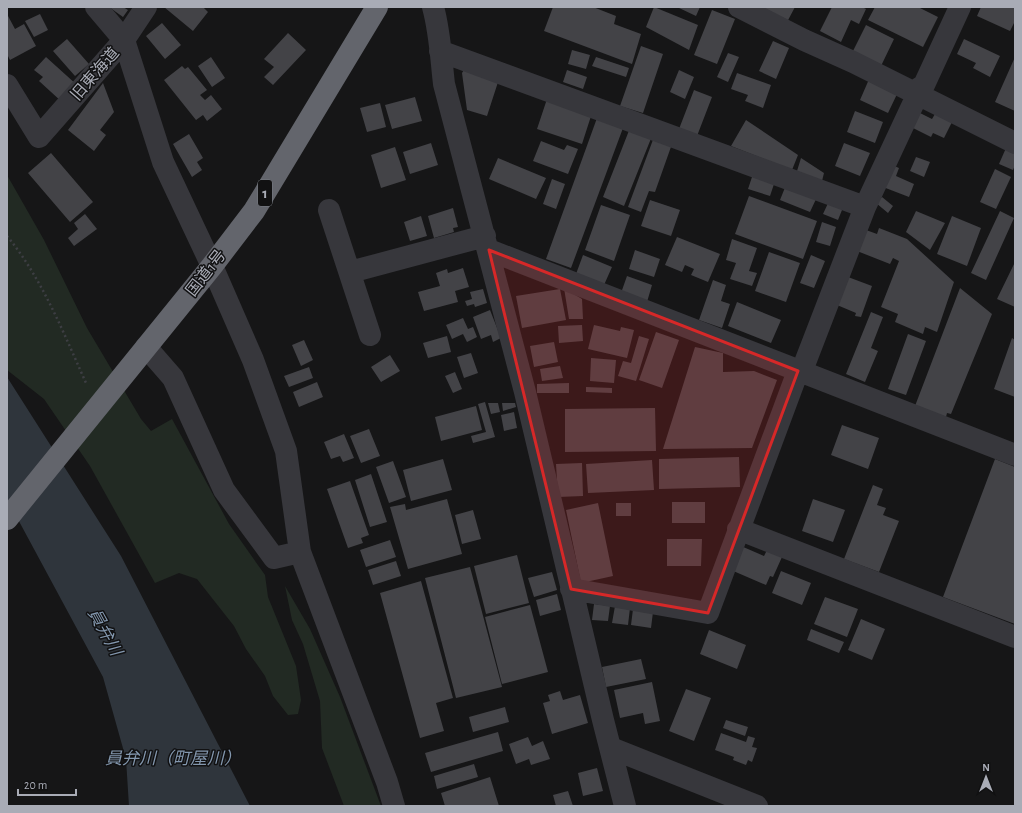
<svg xmlns="http://www.w3.org/2000/svg" width="1022" height="813" viewBox="0 0 1022 813" font-family="'Alegreya Sans','Noto Sans JP',sans-serif">
<style>
.green{fill:#222a23}
.water{fill:#2f353c}
.building{fill:#434347}
.lines{fill:none;stroke-linecap:round;stroke-linejoin:round}
.path{stroke:#3d3e43;stroke-width:2.5;stroke-dasharray:2 3;stroke-linecap:butt}
.minor{stroke:#37373c;stroke-width:22}
.highway{stroke:#63656c;stroke-width:22}
.marked{fill:#d62828;fill-opacity:0.2;stroke:#d62828;stroke-width:3;stroke-linejoin:round}
.labels{text-anchor:middle;dominant-baseline:central;stroke-width:3;stroke-linejoin:round;paint-order:stroke}
.shield{fill:#111112;stroke:#7b7e85;stroke-width:1}
.shield-label{font-size:15px;font-weight:bold;fill:#a9acb6}
.street-label{font-size:16px;fill:#a9acb6;stroke:#111112}
.water-label{font-size:17px;font-style:italic;fill:#8397ae;stroke:#111112}
</style>
<rect width="100%" height="100%" fill="#161617"/>
<path class="green" d="M7,175L44,240L87,328L141,419L151,431L172,419L229,524L265,575L268,597L296,666L301,700L298,714L288,715L273,696L265,676L246,649L234,626L197,579L179,573L155,583L90,466L44,399L7,370Z
M285,586L310,629L340,697L381,806H344L322,748L320,701L303,644L292,620Z"/>
<path class="water" d="M7,377L121,556L250,806H129L126,759L103,677L7,499Z"/>
<path class="building" d="M109,7H123L128,10L123,17Z
M164,7H203L208,12L193,31Z
M553,7H593L616,16L614,24L641,34L632,64L544,31Z
M654,7L698,25L689,50L646,27Z
M677,7H700L696,16Z
M750,7H795L786,24Z
M832,7H862L866,9L859,24L851,20L841,42L820,31Z
M875,7H918L938,17L923,47L868,20Z
M981,7H1015V21L1010,31L977,16Z
M712,10L735,19L717,64L694,55Z
M7,14L15,29L24,24L36,46L10,60L7,54Z
M40,14L48,30L34,37L25,21Z
M162,23L181,45L165,59L146,36Z
M866,25L894,39L881,66L852,53Z
M288,33L306,50L273,85L264,77L274,67L264,59Z
M67,39L89,64L75,76L53,51Z
M964,39L1000,56L990,77L973,68L976,63L957,54Z
M773,41L789,48L776,79L759,71Z
M641,46L663,54L643,113L620,106Z
M572,50L590,55L586,69L568,64Z
M728,53L739,57L728,82L717,77Z
M46,57L77,85L62,102L39,81L43,77L34,70Z
M211,57L225,78L212,87L198,66Z
M596,57L629,68L626,77L592,66Z
M1015,57V111L995,102Z
M182,66L185,69L188,67L207,90L200,95L205,100L211,95L222,109L207,121L203,115L196,120L164,80Z
M465,68L499,79L487,116L467,110L462,73Z
M567,70L587,77L583,89L563,82Z
M679,70L694,77L685,99L670,92Z
M737,73L771,85L763,108L745,101L748,95L731,89Z
M870,77L899,90L888,113L860,100Z
M103,83L114,112L100,130L106,135L94,151L68,130Z
M694,90L712,97L697,136L679,129Z
M415,97L422,121L392,129L385,105Z
M547,99L592,113L582,144L537,129Z
M380,103L386,127L367,132L360,108Z
M855,111L883,122L875,143L847,132Z
M918,112L932,119L935,114L952,122L944,138L933,133L931,137L911,127Z
M597,118L623,128L571,268L546,259Z
M746,120L798,155L792,170L731,146Z
M630,128L652,136L624,206L603,197Z
M189,134L203,158L197,162L202,170L192,177L173,144Z
M654,137L672,144L655,192L649,191L641,212L628,207Z
M541,141L564,150L567,145L578,149L568,174L533,161Z
M431,143L438,165L410,174L403,152Z
M844,143L870,153L860,176L835,166Z
M395,147L406,180L381,188L371,155Z
M1006,148L1015,151V165L1013,170L999,164Z
M51,153L93,202L70,222L28,173Z
M916,157L930,162L924,177L910,171Z
M498,158L546,178L536,199L489,179Z
M801,158L824,173L822,181L797,171Z
M892,165L899,168L896,176L914,184L909,197L883,187Z
M995,169L1011,177L996,209L980,202Z
M753,174L775,181L770,196L748,189Z
M552,179L565,184L556,209L543,204Z
M786,185L817,197L810,212L780,200Z
M749,196L817,221L803,259L735,234Z
M882,197L893,206L888,213L876,203Z
M830,199L844,205L838,220L823,214Z
M650,200L680,210L671,236L641,226Z
M601,205L630,215L614,261L585,250Z
M453,208L458,227L453,228L454,232L434,238L428,216Z
M916,211L945,223L930,250L906,232Z
M1000,211L1014,218L986,280L971,273Z
M85,214L97,229L74,246L68,238L78,229L74,223Z
M421,216L427,236L410,241L404,222Z
M952,216L981,228L967,266L937,254Z
M822,222L836,227L830,246L816,242Z
M879,228L907,239L954,282L937,332L925,327L923,334L895,322L898,314L881,307L899,261L893,258L890,264L857,251L866,230L877,234Z
M677,237L720,254L708,282L691,275L694,269L685,265L682,272L665,265Z
M732,239L757,248L749,271L757,273L752,286L730,279L736,263L726,260Z
M635,250L660,259L654,277L629,269Z
M769,252L800,263L786,302L755,291Z
M583,255L612,267L604,285L576,274Z
M811,255L825,261L814,288L800,283Z
M1015,262V307L997,299Z
M463,268L469,287L455,291L458,302L424,311L418,292L440,286L436,273L447,269L448,273Z
M627,276L652,285L647,302L621,293Z
M848,277L872,286L861,317L855,316L856,313L837,305Z
M713,280L726,285L721,301L730,304L722,328L699,320Z
M564,288L582,299L583,319H569Z
M960,288L992,314L951,414L947,413L946,417L915,406Z
M483,289L487,303L475,307L474,304L467,306L465,301L472,299L470,292Z
M560,289L566,320L522,328L516,296Z
M737,302L781,320L771,343L728,326Z
M490,310L501,338L493,342L491,335L481,339L473,317Z
M871,312L883,317L871,348L878,351L865,382L846,374Z
M463,318L468,329L473,327L477,337L467,342L463,334L452,339L446,325Z
M582,325L583,341L559,343L558,326Z
M594,325L620,331L621,327L634,330L627,358L588,349Z
M656,332L679,340L662,388L639,380Z
M908,334L926,341L906,395L888,389Z
M447,336L451,352L428,358L423,343Z
M639,336L649,339L636,381L618,376L623,361L631,363Z
M1012,338L1015,340V397L994,389Z
M304,340L313,360L301,366L292,345Z
M554,342L558,362L534,367L530,346Z
M695,347L723,353V372L754,371L777,380L752,448L663,449Z
M471,353L478,373L464,378L457,357Z
M390,355L400,371L381,382L371,367Z
M591,358L616,360L614,383L590,381Z
M560,366L563,378L542,381L540,369Z
M309,367L313,378L289,387L284,376Z
M455,372L462,389L453,393L445,376Z
M317,382L323,397L299,407L293,392Z
M569,383V393H537V384Z
M586,387L612,388V393L586,392Z
M485,402L495,437L473,443L471,436L486,432L478,404Z
M488,403H498L500,412L491,414Z
M502,403H515L516,407L503,411Z
M476,406L482,430L441,441L435,417Z
M655,408L656,451L565,452V409Z
M514,412L517,428L504,431L501,415Z
M842,425L879,438L868,469L831,455Z
M369,429L380,456L361,463L350,436Z
M344,434L354,458L343,462L340,456L331,459L324,442Z
M739,457L740,487L659,489V459Z
M443,459L452,490L411,501L403,470Z
M995,459L1015,467V624L943,597Z
M652,460L654,490L588,493L586,464Z
M393,461L406,497L389,503L376,467Z
M582,463L583,496L558,497L556,464Z
M371,474L387,522L370,527L355,480Z
M350,481L369,535L361,538L363,543L348,548L327,489Z
M873,485L883,489L877,505L886,508L883,515L899,521L879,572L844,559Z
M447,499L462,554L408,569L390,507L405,504L406,510Z
M813,499L845,510L833,542L802,531Z
M672,502H705V523H672Z
M598,503L613,576L581,583L566,510Z
M616,503H631V516H616Z
M473,510L481,539L462,544L455,515Z
M667,539H702L701,566H667Z
M390,540L396,557L366,567L360,550Z
M741,546L764,556L767,550L782,557L773,577L770,576L766,585L731,570Z
M517,555L529,603L486,614L474,566Z
M396,561L401,576L373,585L368,570Z
M470,567L502,687L456,698L425,578Z
M781,571L811,583L802,605L772,593Z
M552,572L557,590L534,597L528,578Z
M421,581L453,698L436,703L444,731L420,738L380,593Z
M557,594L561,610L540,616L536,600Z
M825,597L858,609L847,637L814,624Z
M594,604L610,606L608,621L592,620Z
M530,605L548,672L502,684L485,617Z
M615,606L630,608L628,625L612,623Z
M633,609L653,612L651,628L631,625Z
M861,619L885,629L872,660L848,650Z
M811,629L844,642L839,653L807,640Z
M709,630L746,645L737,669L700,654Z
M641,659L646,679L606,687L602,667Z
M652,682L660,721L645,724L643,713L620,718L614,690Z
M686,689L711,698L694,741L669,731Z
M560,691L563,700L580,695L588,723L552,734L543,703L550,701L548,695Z
M505,707L509,722L473,732L469,717Z
M726,720L748,727L745,736L723,728Z
M498,732L503,751L431,772L425,753Z
M721,733L746,742L748,736L755,738L752,747L757,748L752,762L748,760L746,765L733,760L734,757L715,750Z
M528,737L532,746L543,741L550,759L531,765L529,759L516,764L509,744Z
M474,764L478,777L437,789L434,776Z
M597,768L603,791L583,796L578,773Z
M490,777L499,806H445L441,793Z
M568,791L573,806H556L553,795Z"/>
<g class="lines">
<path class="path" d="M7,236C42,278 64,334 86,383"/>
<path class="minor" d="M96,7L124,40L163,162L212,266L253,360L286,451L300,552L387,782L394,806
M433,7C440,32 441,58 444,84L525,392L603,720L625,806
M739,7L804,40L853,62L1015,143
M440,51L865,207
M7,85L39,137L124,40L146,7
M913,92L924,85L960,7
M329,210L370,335
M489,250L1015,455
M350,272L485,236
M146,347L173,378L224,490L274,558L300,552
M801,373L865,207L914,102L922,97
M738,529L1015,637
M571,589L708,613L798,371
M611,748L757,806"/>
<path class="highway" d="M7,519L212,266L254,211L377,7"/>
</g>
<path class="marked" d="M489,250L798,371L708,613L571,589Z"/>
<g class="labels">
<rect class="shield" x="258" y="180" width="14" height="26" rx="3"/>
<g class="shield-label">
<text x="265" y="193">1</text>
</g>
<g class="street-label">
<text transform="translate(95 74) rotate(-49)">旧東海道</text>
<text transform="translate(206 273) rotate(-52)">国道1号</text>
</g>
<g class="water-label">
<text transform="translate(105 632) rotate(61)">員弁川</text>
<text x="173" y="758">員弁川（町屋川）</text>
</g>
</g>
<rect width="1022" height="813" fill="none" stroke="#a9acb6" stroke-width="16"/>
<g transform="translate(986 777)" stroke="#111112" stroke-width="3" paint-order="stroke">
<path d="M0-3L7 15L0 10L-7 15Z" fill="#a9acb6"/>
<text y="-6" font-size="11" font-weight="bold" text-anchor="middle" fill="#a9acb6">N</text>
</g>
<path d="M18 789v6h58v-6" fill="none" stroke="#a9acb6" stroke-width="2"/>
<text x="24" y="789" font-size="12" fill="#a9acb6" stroke="#111112" stroke-width="3" paint-order="stroke">20 m</text>
</svg>
